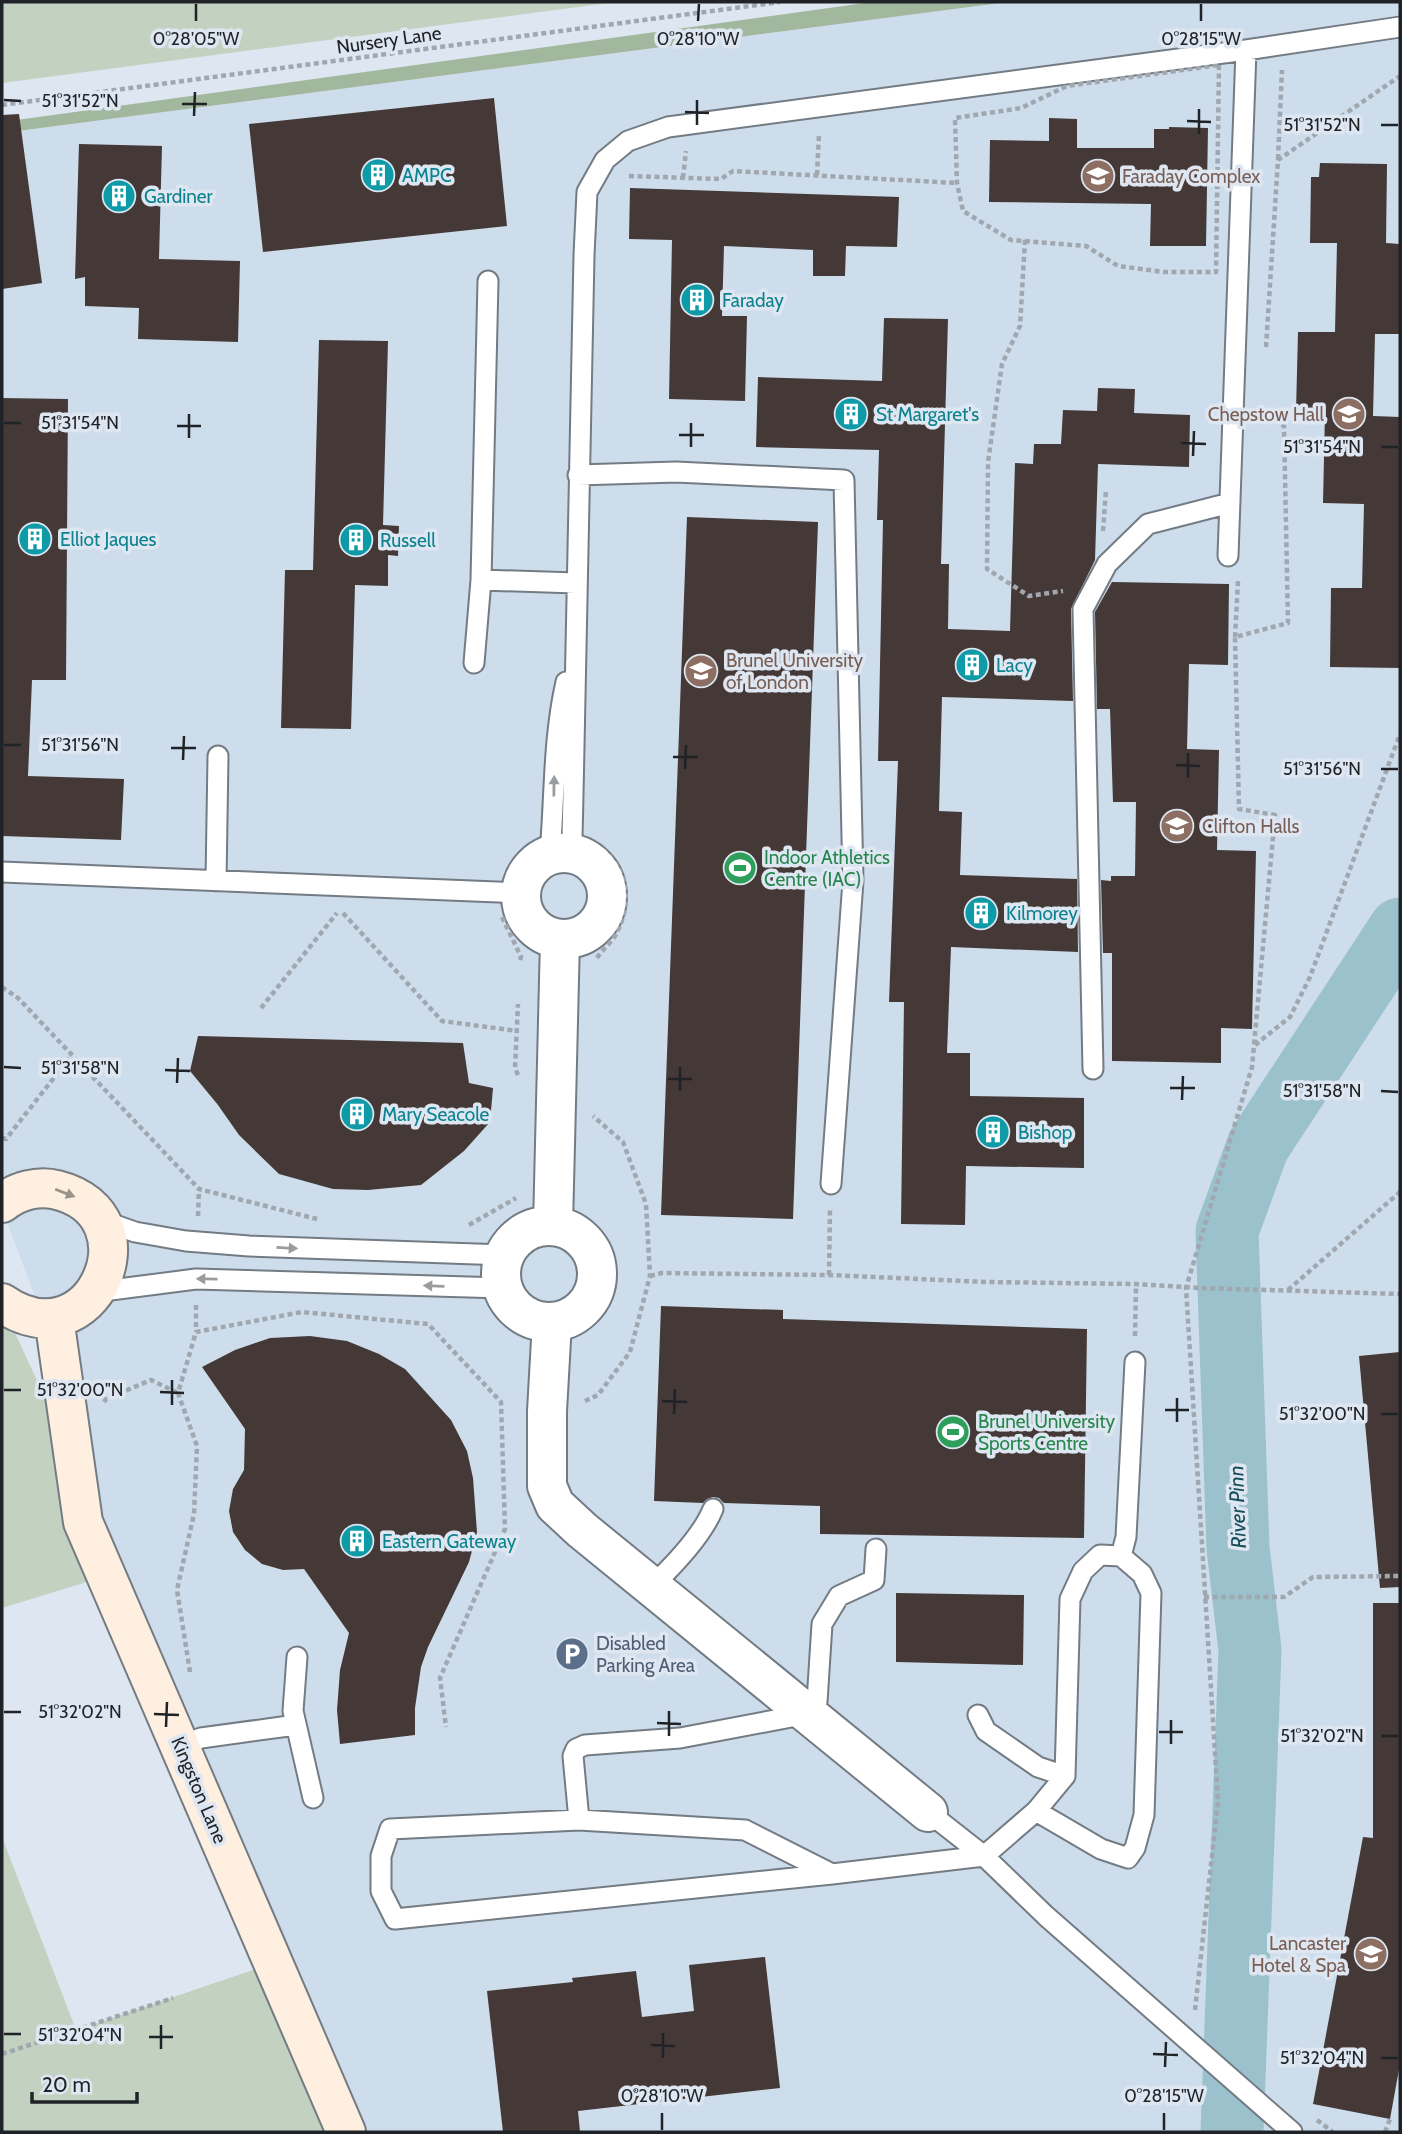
<svg xmlns="http://www.w3.org/2000/svg" width="1402" height="2134" viewBox="0 0 1402 2134" font-family="Cabin,sans-serif">
<style>
.built{fill:#ceddec}
.green{fill:#c2d1c0}
.forest{fill:#a2b89e}
.lines{fill:none;stroke-linecap:round;stroke-linejoin:round}
.river{stroke:#9bc1cc;stroke-width:63}
.building{fill:#443937}
.lane-casing{stroke:#737b83;stroke-width:23}
.street-casing{stroke:#737b83;stroke-width:42}
.secondary-casing{stroke:#737b83;stroke-width:42}
.path{stroke:#a0a7af;stroke-width:4.5;stroke-dasharray:5 3.5;stroke-linecap:butt}
.lane{stroke:#fff;stroke-width:19}
.street{stroke:#fff;stroke-width:38}
.secondary{stroke:#feefe0;stroke-width:38}
.oneway{fill:#9a9c9d}
.oneway2{fill:#9a938c}
.ticks{fill:none;stroke:#1f2226;stroke-width:2.5}
.labels{text-anchor:middle;dominant-baseline:central;stroke-width:7;stroke-linejoin:round;paint-order:stroke}
.street-label{font-size:19px;fill:#1f2226;stroke:#dee7f1}
.culture-label{font-size:19px;fill:#0d838f;stroke:#dee7f1;text-anchor:start}
.education-label{font-size:19px;fill:#785e54;stroke:#dee7f1;text-anchor:start}
.leisure-label{font-size:19px;fill:#27864d;stroke:#dee7f1;text-anchor:start}
.service-label{font-size:19px;fill:#4e5e75;stroke:#dee7f1;text-anchor:start}
.water-label{font-size:21px;font-style:italic;fill:#164d59;stroke:#dee7f1}
.ticks-label{font-size:18px;text-anchor:middle;fill:#1f2226;stroke:#dee7f1;stroke-width:7;stroke-linejoin:round;paint-order:stroke}
</style>
<rect width="100%" height="100%" fill="#dee7f1"/>
<path class="built" d="M1008,2H1400V2132H344L116,1573L79,1413L2,1209V133Z"/>
<path class="green" d="M2,2H616L2,83Z
M2,1305L40,1387L116,1573L2,1608Z
M2,1837L76,2030L271,1964L344,2132H2Z"/>
<path class="forest" d="M872,2H1008L2,133V122Z"/>
<g class="lines">
<path class="river" d="M1232,2132L1250,1650L1238,1548L1227,1231L1258,1146L1400,929"/>
</g>
<path class="building" d="M494,98L507,226L263,252L249,124Z
M19,114L42,283L2,289V115Z
M1049,118L1077,119V148H1154V129H1169V127L1208,128L1206,246H1150L1151,204L989,202L990,140L1049,141Z
M79,144L162,146L159,259L240,261L238,342L138,339L139,308L85,306V277L75,279Z
M1320,163L1387,164L1386,243L1400,244V334H1375L1373,416L1400,417V668L1330,667L1331,588H1362L1364,504L1323,503L1325,411H1296L1298,332H1335L1337,243H1310L1311,177H1319Z
M630,188L899,197L897,247L846,246L845,276H813V250L724,246L722,316H747L745,401L669,399L672,240L629,239Z
M884,318L948,319L941,564H949L948,629L1010,631L1015,463L1033,464L1034,444H1061L1063,410L1097,411L1098,388L1135,389L1134,413L1190,415L1189,467L1098,464L1095,560L1071,609L1073,701L942,697L939,811L962,812L960,875L1077,879L1078,952L951,947L947,1053H970V1096L1084,1098V1168L966,1166L965,1225L901,1224L904,1002H889L898,761H878L883,520H877L879,450L756,447L758,377L882,381Z
M319,340L388,341L383,525L399,526L398,556L388,555V586L355,585L351,729L281,728L285,570H313Z
M2,398L68,399L66,680H32L28,776L124,779L121,840L2,836Z
M687,517L818,522L793,1219L661,1215Z
M1112,582L1229,584L1228,665L1189,664L1187,749L1219,750L1217,850L1256,851L1252,1029L1221,1028V1063L1112,1061V953H1103L1101,880L1111,881V876H1135L1136,802H1113L1110,709H1097L1095,612Z
M198,1036L463,1043L469,1083L493,1088L490,1122L464,1151L421,1185L368,1190L333,1189L279,1174L239,1135L218,1105L190,1071Z
M661,1306L783,1310V1319L1087,1329L1084,1538L820,1534V1506L724,1503L719,1498L713,1497L707,1499L703,1503L654,1501Z
M310,1336L347,1341L379,1354L405,1369L451,1420L467,1451L473,1478L477,1532L469,1562L428,1647L421,1667L415,1708V1735L340,1744L337,1710L340,1670L349,1633L304,1569L283,1570L262,1564L245,1550L233,1532L229,1511L233,1489L244,1470L245,1429L202,1367L235,1350L270,1338Z
M1400,1352V1587L1380,1588L1359,1356Z
M896,1593L1024,1595L1023,1665L896,1662Z
M1373,1603H1400V2064L1390,2119L1313,2104L1363,1837L1373,1838Z
M765,1957L780,2088L578,2111L580,2132H503L487,1991L573,1982L572,1978L636,1971L642,2017L694,2011L689,1965Z"/>
<g class="lines">
<defs>
<path id="lane" d="M578,475L676,472L844,480L853,881L831,1184
M1228,556L1246,50
M481,580L576,583
M474,663L481,580L488,281
M550,854C555,796 553,739 566,682
M577,854L572,837L573,795L584,255L587,192L605,160L628,141L668,127L1246,50L1400,27
M2,872L521,893
M216,881L218,756
M1093,1069L1083,609L1107,564L1148,524L1230,503
M101,1220L135,1232L186,1241L249,1246L505,1255
M95,1292L196,1279L503,1288
M1121,1556L1126,1537L1135,1362
M652,1586C673,1566 702,1536 713,1509
M297,1657L293,1711L313,1798
M978,1715L986,1731L1038,1767L1065,1776
M179,1746L201,1738L296,1725
M928,1812L984,1856L1046,1916L1292,2132
M579,1820L573,1756L576,1749L585,1745L680,1738L807,1714L817,1702L822,1624L839,1596L874,1580L876,1549
M832,1874L395,1919L381,1891V1856L390,1829L579,1820L745,1830L832,1874L984,1856L1036,1811L1101,1849L1128,1858L1135,1848L1144,1815L1151,1593L1142,1574L1121,1556L1100,1555L1083,1571L1070,1599L1065,1776L1036,1811"/>
<path id="street" d="M521 896a43 43 0 1 1 86 0a43 43 0 1 1-86 0Z
M501 1274a48 48 0 1 1 96 0a48 48 0 1 1-96 0Z
M553,1226L560,939
M552,1322L547,1411V1486L555,1505L582,1530L928,1812"/>
<path id="secondary" d="M2,1203C17,1191 38,1185 57,1190C158,1215 93,1366 2,1303
M54,1318L83,1522L346,2132"/>
</defs>
<use href="#lane" class="lane-casing"/>
<use href="#street" class="street-casing"/>
<use href="#secondary" class="secondary-casing"/>
<path class="path" d="M1219,65L1216,272H1164L1118,266L1086,246L1011,240L963,211L957,183L955,118L1021,108L1067,86Z
M2,105L780,2
M1278,159L1282,70
M817,175L819,134
M629,176L721,179L733,171L957,183
M683,178L686,151
M1025,240L1020,326L1002,364L988,462L987,569L1029,596L1063,591
M1266,347L1278,160L1400,76
M1103,531L1106,490
M1235,637L1238,581
M343,913L442,1021L517,1031
M502,917L521,957L520,960
M597,958C602,950 610,944 615,936C632,906 630,873 603,850
M2,987L18,998L199,1189L317,1219
M261,1008L337,913
M1255,1045L1290,1017L1310,977L1400,734
M518,1075L515,1068L518,1004
M2,1138L6,1139L71,1056
M198,1216L199,1189
M469,1225L516,1198
M829,1275L830,1209
M650,1276L662,1273L829,1275L986,1282L1136,1284L1200,1288L1400,1294
M1288,1290L1400,1192
M196,1305V1332
M1135,1336L1136,1284
M585,1401L598,1395L630,1352L650,1276L646,1204L623,1142L593,1116
M104,1402L106,1399L151,1380L178,1393
M1204,1597H1284L1313,1577L1400,1576
M190,1672L177,1590L194,1514L197,1446L178,1393L196,1332L302,1312L428,1324L501,1402L505,1529L440,1678L446,1727
M1195,2010L1218,1801L1186,1288L1252,1067L1275,815L1239,809L1235,637L1288,623L1284,426L1261,411
M2,2054L173,1998
M1317,2120L1333,2132
M1385,2132L1390,2119"/>
<use href="#lane" class="lane"/>
<use href="#street" class="street"/>
<use href="#secondary" class="secondary"/>
</g>
<defs><path id="oneway-solid" d="M-6-.8H1V-3.2L6.5 0L1 3.2V.8H-6Z" transform="scale(1.75)"/></defs>
<g class="oneway">
<use href="#oneway-solid" transform="translate(554 786) rotate(-89)"/>
<use href="#oneway-solid" transform="translate(287 1248) rotate(3)"/>
<use href="#oneway-solid" transform="translate(207 1279) rotate(-179)"/>
<use href="#oneway-solid" transform="translate(434 1286) rotate(-178)"/>
</g>
<use class="oneway2" href="#oneway-solid" transform="translate(65 1193) rotate(21)"/>
<path class="ticks" d="M196,21V4M698,21L699,4M1201,21V4M4,100L21,101M182,104H207M685,112L709,113M194,116L195,92M1187,121L1211,122M697,125V100M1381,125H1398M1199,134V109M4,423H21M177,426H201M679,435H704M189,438V414M1181,443L1206,444M691,447V423M1381,447H1398M1193,456L1194,431M4,745H21M171,748H196M673,757H698M183,760L184,736M1176,765L1200,766M685,769L686,745M1381,769H1398M1188,778V753M4,1067L21,1068M165,1070L190,1071M668,1079H692M177,1083L178,1058M1170,1088H1195M680,1091V1067M1381,1091L1398,1092M1182,1100L1183,1076M4,1390H21M160,1392L184,1393M662,1401L687,1402M172,1405V1380M1165,1410H1189M674,1414L675,1389M1381,1414H1398M1177,1422V1398M4,1712H21M154,1714L179,1715M657,1723L681,1724M166,1727L167,1702M1159,1732H1183M669,1736V1711M1381,1736H1398M1171,1744V1720M4,2034H21M149,2037H173M651,2045L675,2046M161,2049V2025M1153,2054L1178,2055M663,2058V2033M1381,2058H1398M1165,2067L1166,2042M662,2130V2113M1164,2130V2113"/>
<defs>
<symbol id="building-disc" viewBox="-11 -11 22 22"><circle r="9.5" fill="#0f9aa8" stroke="#dee7f1"/><path d="M-4-6H4V6H1V3H-1V6H-4ZM-2.5-4.3h1.7v1.8h-1.7ZM.8-4.3h1.7v1.8H.8ZM-2.5-1h1.7V.8h-1.7ZM.8-1h1.7V.8H.8Z" fill="#fff"/></symbol>
<symbol id="university-disc" viewBox="-11 -11 22 22"><circle r="9.5" fill="#8d6e63" stroke="#dee7f1"/><path d="M0-5L7-2L0 1L-7-2ZM-4 1L0 2.5L4 1V4Q0 6-4 4Z" fill="#fff"/></symbol>
<symbol id="stadium-disc" viewBox="-11 -11 22 22"><circle r="9.5" fill="#2e9e5b" stroke="#dee7f1"/><path d="M0-5a6.5 5 0 1 0 0 10a6.5 5 0 1 0 0-10ZM-3.5-1.8h7v3.6h-7Z" fill="#fff"/></symbol>
<symbol id="parking-disc" viewBox="-11 -11 22 22"><circle r="9.5" fill="#5c6f8a" stroke="#dee7f1"/><path d="M-3.5-5.5H1a3.5 3.5 0 0 1 0 7H-1V5.5H-3.5ZM-1-3.4V-.6H.8a1.4 1.4 0 0 0 0-2.8Z" fill="#fff"/></symbol>
</defs>
<g fill-rule="evenodd">
<use href="#building-disc" x="359" y="156" width="38" height="38"/>
<use href="#university-disc" x="1079" y="157" width="38" height="38"/>
<use href="#building-disc" x="100" y="177" width="38" height="38"/>
<use href="#building-disc" x="678" y="281" width="38" height="38"/>
<use href="#building-disc" x="832" y="395" width="38" height="38"/>
<use href="#university-disc" x="1330" y="395" width="38" height="38"/>
<use href="#building-disc" x="16" y="520" width="38" height="38"/>
<use href="#building-disc" x="337" y="521" width="38" height="38"/>
<use href="#building-disc" x="953" y="646" width="38" height="38"/>
<use href="#university-disc" x="682" y="652" width="38" height="38"/>
<use href="#university-disc" x="1158" y="807" width="38" height="38"/>
<use href="#stadium-disc" x="721" y="849" width="38" height="38"/>
<use href="#building-disc" x="962" y="894" width="38" height="38"/>
<use href="#building-disc" x="338" y="1095" width="38" height="38"/>
<use href="#building-disc" x="974" y="1113" width="38" height="38"/>
<use href="#stadium-disc" x="934" y="1413" width="38" height="38"/>
<use href="#building-disc" x="338" y="1522" width="38" height="38"/>
<use href="#parking-disc" x="553" y="1635" width="38" height="38"/>
<use href="#university-disc" x="1352" y="1935" width="38" height="38"/>
</g>
<g class="labels">
<g class="street-label">
<text transform="translate(389 40) rotate(-8)">Nursery Lane</text>
<text transform="translate(199 1790) rotate(67)">Kingston Lane</text>
</g>
<g class="culture-label">
<text x="402" y="175">AMPC</text>
<text x="144" y="196">Gardiner</text>
<text x="722" y="300">Faraday</text>
<text x="876" y="414">St Margaret's</text>
<text x="60" y="539">Elliot Jaques</text>
<text x="380" y="540">Russell</text>
<text x="996" y="665">Lacy</text>
<text x="1006" y="913">Kilmorey</text>
<text x="382" y="1114">Mary Seacole</text>
<text x="1018" y="1132">Bishop</text>
<text x="382" y="1541">Eastern Gateway</text>
</g>
<g class="education-label">
<text x="1122" y="176">Faraday Complex</text>
<text x="1324" y="414" text-anchor="end">Chepstow Hall</text>
<text x="726" y="660">Brunel University<tspan x="726" dy="22">of London</tspan></text>
<text x="1202" y="826">Clifton Halls</text>
<text x="1346" y="1943" text-anchor="end">Lancaster<tspan x="1346" dy="22">Hotel &amp; Spa</tspan></text>
</g>
<g class="leisure-label">
<text x="764" y="857">Indoor Athletics<tspan x="764" dy="22">Centre (IAC)</tspan></text>
<text x="978" y="1421">Brunel University<tspan x="978" dy="22">Sports Centre</tspan></text>
</g>
<g class="service-label">
<text x="596" y="1643">Disabled<tspan x="596" dy="22">Parking Area</tspan></text>
</g>
<g class="water-label">
<text transform="translate(1237 1507) rotate(-92)">River Pinn</text>
</g>
</g>
<g class="ticks-label">
<text x="196" y="45">0°28'05"W</text>
<text x="698" y="45">0°28'10"W</text>
<text x="1201" y="45">0°28'15"W</text>
<text x="80" y="107">51°31'52"N</text>
<text x="1322" y="131">51°31'52"N</text>
<text x="80" y="429">51°31'54"N</text>
<text x="1322" y="453">51°31'54"N</text>
<text x="80" y="751">51°31'56"N</text>
<text x="1322" y="775">51°31'56"N</text>
<text x="80" y="1074">51°31'58"N</text>
<text x="1322" y="1097">51°31'58"N</text>
<text x="80" y="1396">51°32'00"N</text>
<text x="1322" y="1420">51°32'00"N</text>
<text x="80" y="1718">51°32'02"N</text>
<text x="1322" y="1742">51°32'02"N</text>
<text x="80" y="2041">51°32'04"N</text>
<text x="1322" y="2064">51°32'04"N</text>
<text x="662" y="2102">0°28'10"W</text>
<text x="1164" y="2102">0°28'15"W</text>
</g>
<rect width="1402" height="2134" fill="none" stroke="#1f2226" stroke-width="7"/>
<path d="M32 2092v10h105v-10" fill="none" stroke="#1f2226" stroke-width="3.5"/>
<text x="42" y="2092" font-size="21" fill="#1f2226" stroke="#dee7f1" stroke-width="5" paint-order="stroke">20 m</text>
</svg>
